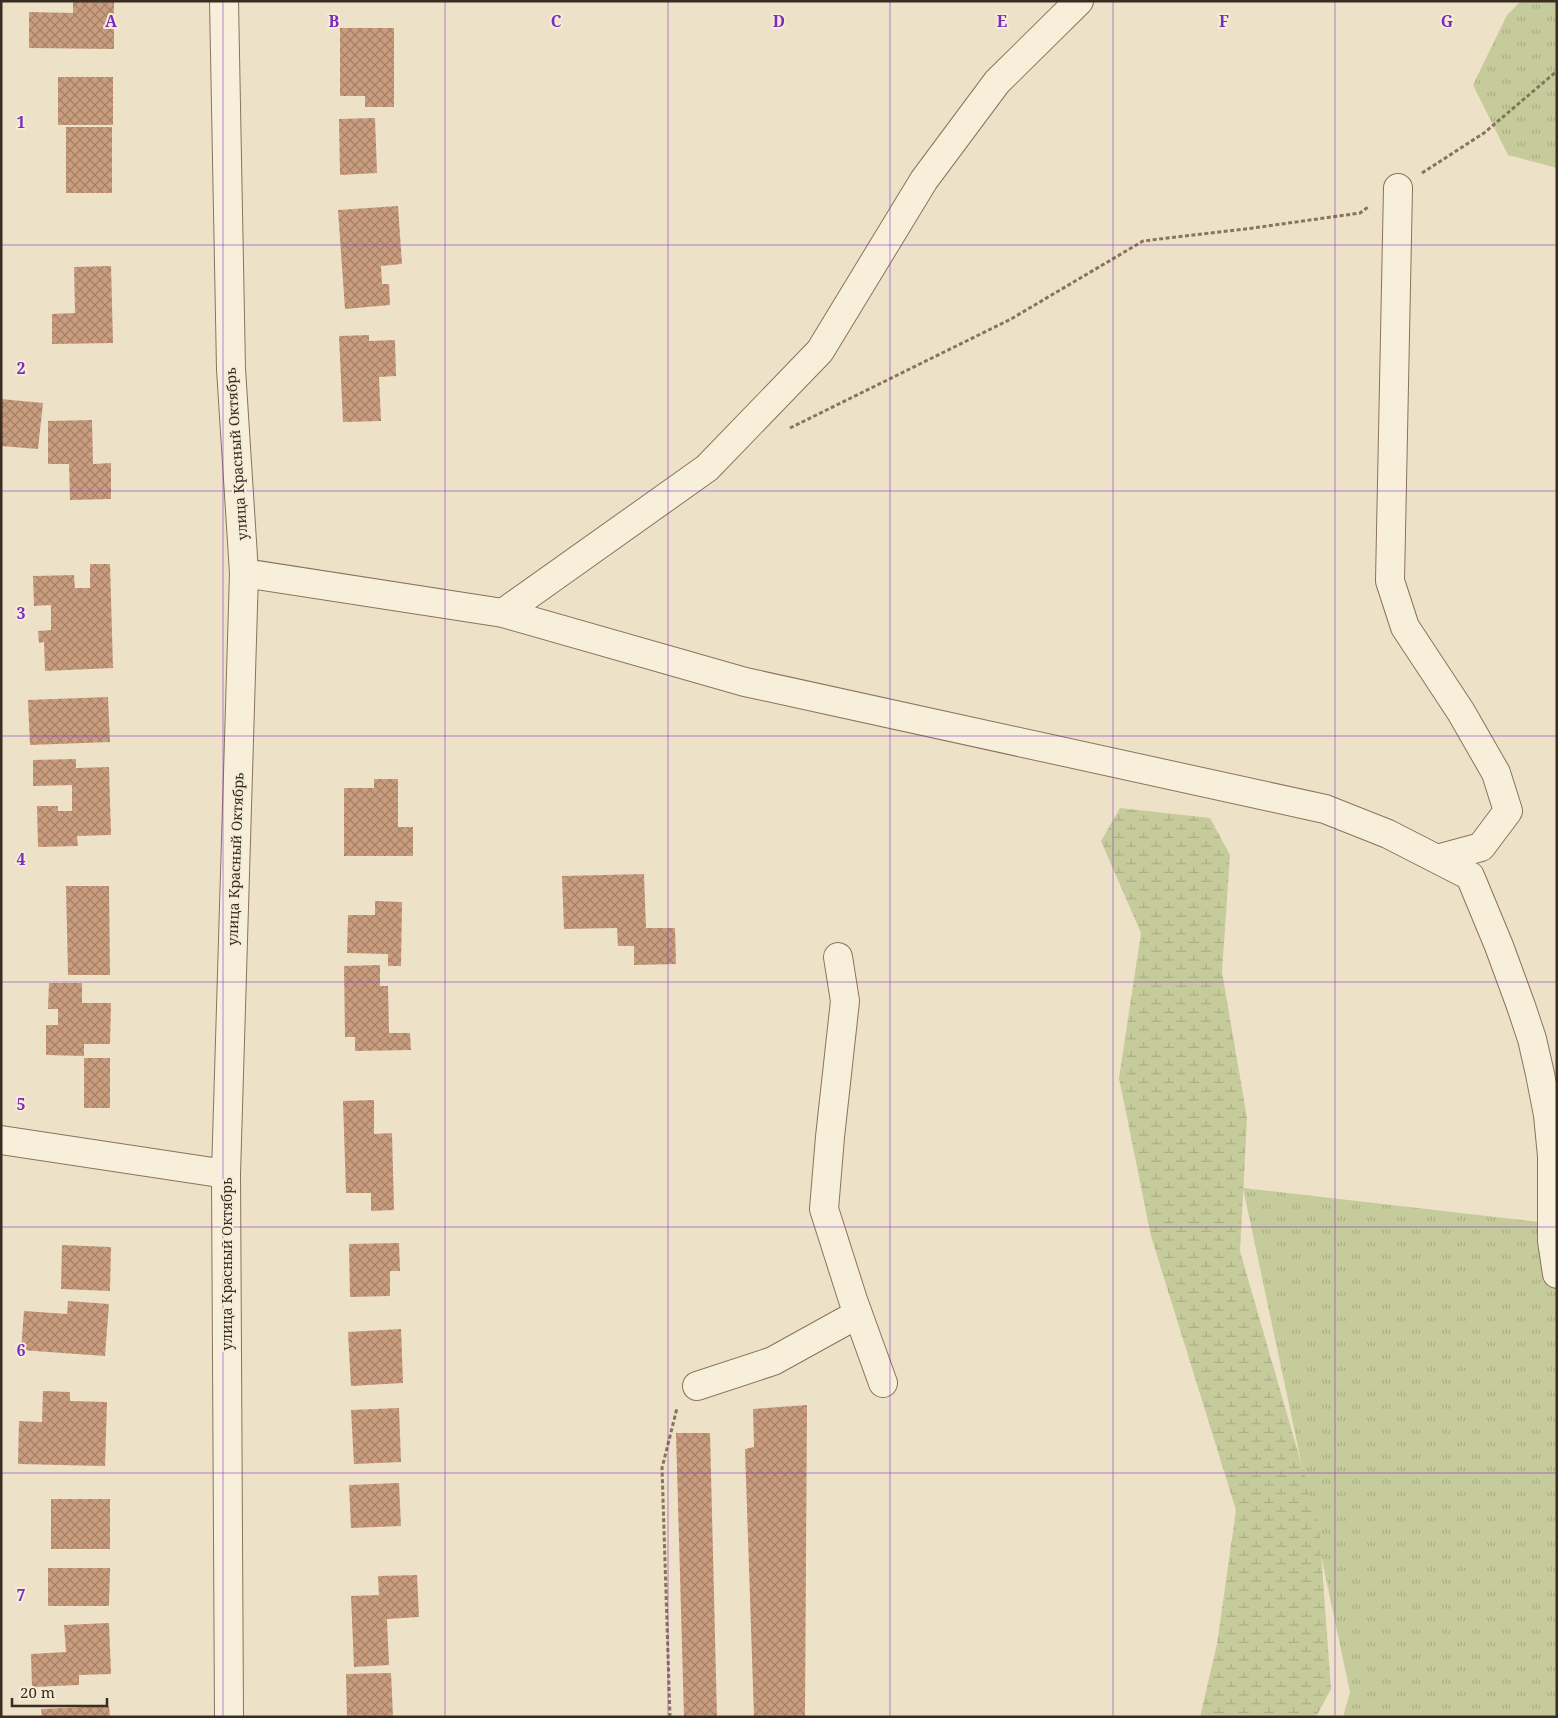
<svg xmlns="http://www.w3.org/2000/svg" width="1558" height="1718" viewBox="0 0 1558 1718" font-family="'Noto Serif',serif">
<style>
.grass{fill:url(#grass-tufts)}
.wetland{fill:url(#wetland-marsh)}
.building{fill:url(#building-cross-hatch)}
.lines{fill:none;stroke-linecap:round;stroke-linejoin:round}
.minor-casing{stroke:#88745d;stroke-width:30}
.path{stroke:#88745d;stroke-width:3;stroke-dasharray:4 2.5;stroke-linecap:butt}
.minor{stroke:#f8efdb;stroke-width:28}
.grid{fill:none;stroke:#7b2cbf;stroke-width:1;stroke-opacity:0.55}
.labels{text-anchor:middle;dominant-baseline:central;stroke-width:4;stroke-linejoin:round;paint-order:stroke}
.street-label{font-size:14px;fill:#392c20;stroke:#f5ecd7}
.grid-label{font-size:16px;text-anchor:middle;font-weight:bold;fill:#7b2cbf;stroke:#f5ecd7;stroke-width:4;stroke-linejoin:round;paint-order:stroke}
</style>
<defs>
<pattern id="grass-tufts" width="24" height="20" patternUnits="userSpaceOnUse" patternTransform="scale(1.25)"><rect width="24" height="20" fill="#c6cb9c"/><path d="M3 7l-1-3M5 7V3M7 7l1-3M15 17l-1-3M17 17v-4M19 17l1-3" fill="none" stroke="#abae86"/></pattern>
<pattern id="wetland-marsh" width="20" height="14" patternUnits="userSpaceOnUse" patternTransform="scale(1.25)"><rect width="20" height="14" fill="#c6cb9c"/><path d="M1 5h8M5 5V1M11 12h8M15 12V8" fill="none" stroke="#abae86"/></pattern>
<pattern id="building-cross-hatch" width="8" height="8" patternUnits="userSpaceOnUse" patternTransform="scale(1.25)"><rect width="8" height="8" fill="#ca9d7f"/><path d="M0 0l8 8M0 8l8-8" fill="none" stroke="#a58068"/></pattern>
</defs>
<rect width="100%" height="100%" fill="#ede1c8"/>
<path class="grass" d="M1521,1H1557V168L1508,155L1473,85L1507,15Z
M1243,1188L1557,1224V1717H1343L1350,1692Z"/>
<path class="wetland" d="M1120,808L1210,818L1230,855L1222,972L1247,1118L1240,1251L1319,1525L1331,1689L1316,1717H1200L1217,1644L1236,1510L1151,1236L1119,1078L1141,933L1101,841Z"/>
<path class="building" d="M73,1H114V49L29,48V12L73,13Z
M340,28H394V107H365V96H340Z
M58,77H113V125H58Z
M375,118L377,173L340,175L339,119Z
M66,127H112V193H66Z
M398,206L402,264L381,266L382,284H389L390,305L345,309L338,210Z
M111,266L113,343L52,344V314L75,313L74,267Z
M369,335V341L395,340L396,376L379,377L381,421L343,422L339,336Z
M1,399L43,403L38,449L1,446Z
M92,420L93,464L111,463V499L70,500L69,464H48V421Z
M90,564H110L113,668L45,671L44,642L39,643L38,631L51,630V605L34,606L33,576L74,575L75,588H90Z
M108,697L110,742L30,745L28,700Z
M76,759V768L109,767L111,835L77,836L78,846L38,847L37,806H58V811H72V785L33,786V760Z
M374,779H398V827H413V856H344V788H374Z
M644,874L646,928H675L676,964L634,965V946H618L617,928L564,929L562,876Z
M66,886H109L110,975H68Z
M375,901L402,902L401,966H388V954L347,953L348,915H375Z
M380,965V986H388L389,1033H410L411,1050L355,1051V1037H345L344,966Z
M49,983H82V1003H111L110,1044H84V1056L46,1055V1025H58V1009H48Z
M84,1058H110V1108H84Z
M374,1100V1134L392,1133L394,1210L371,1211V1193H346L343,1101Z
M399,1243L400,1271H390V1296L350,1297L349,1244Z
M62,1245L111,1247L110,1291L61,1289Z
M68,1301L109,1304L105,1356L21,1350L24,1311L67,1314Z
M401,1329L403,1383L351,1386L348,1332Z
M43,1391L70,1392V1401L107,1402L105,1466L18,1464L19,1421L42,1422Z
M807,1405L805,1717H754L745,1449L754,1447L753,1409Z
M399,1408L401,1462L354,1464L351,1410Z
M676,1433H710L717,1717H684Z
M399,1483L401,1526L351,1528L349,1485Z
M51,1499H110V1549H51Z
M48,1568H110L109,1606H48Z
M417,1575L419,1617L387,1619L389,1665L354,1667L351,1596L379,1595L378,1576Z
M109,1623L111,1674L79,1675V1685L32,1687L31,1654L66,1652L64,1625Z
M391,1673L393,1717H347L346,1674Z
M109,1706L110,1717H42L41,1709Z"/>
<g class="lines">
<defs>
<path id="minor" d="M224,1L231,369L244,573L226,1174L229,1717
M1398,188L1390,581L1405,627L1461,712L1496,773L1508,811L1481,847L1437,859
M244,573L503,613L707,468L820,351L924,180L997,82L1079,1
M503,613L745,682L1325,809L1388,834L1470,876L1499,946L1521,1006L1532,1039L1540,1074L1548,1115L1552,1156V1241L1557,1274
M838,957L845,1001L830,1137L824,1209L853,1300L883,1383
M1,1140L226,1174
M697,1386L773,1361L858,1314"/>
</defs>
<use href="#minor" class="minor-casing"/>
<path class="path" d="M1422,173L1484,133L1557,71
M790,428L1011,319L1143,241L1253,228L1360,213L1368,207
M670,1717L662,1468L677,1408"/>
<use href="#minor" class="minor"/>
</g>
<path class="grid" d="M223,1V1717M445,1V1717M668,1V1717M890,1V1717M1113,1V1717M1335,1V1717M1,245H1557M1,491H1557M1,736H1557M1,982H1557M1,1227H1557M1,1473H1557"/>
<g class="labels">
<g class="street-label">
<text transform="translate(236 454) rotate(-94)">улица Красный Октябрь</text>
<text transform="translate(235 859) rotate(-88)">улица Красный Октябрь</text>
<text transform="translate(226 1264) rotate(-90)">улица Красный Октябрь</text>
</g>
</g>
<g class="grid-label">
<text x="111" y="27">A</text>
<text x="334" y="27">B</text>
<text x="556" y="27">C</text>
<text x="779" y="27">D</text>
<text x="1002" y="27">E</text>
<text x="1224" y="27">F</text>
<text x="1447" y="27">G</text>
<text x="21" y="128">1</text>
<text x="21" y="374">2</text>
<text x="21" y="619">3</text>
<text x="21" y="865">4</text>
<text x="21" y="1110">5</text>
<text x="21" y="1356">6</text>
<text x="21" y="1601">7</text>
</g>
<rect width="1558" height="1718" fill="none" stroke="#392c20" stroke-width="5"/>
<path d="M12 1698v8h95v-8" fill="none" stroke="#392c20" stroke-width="2.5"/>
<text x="20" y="1698" font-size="15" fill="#392c20" stroke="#f5ecd7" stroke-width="4" paint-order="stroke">20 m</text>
</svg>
